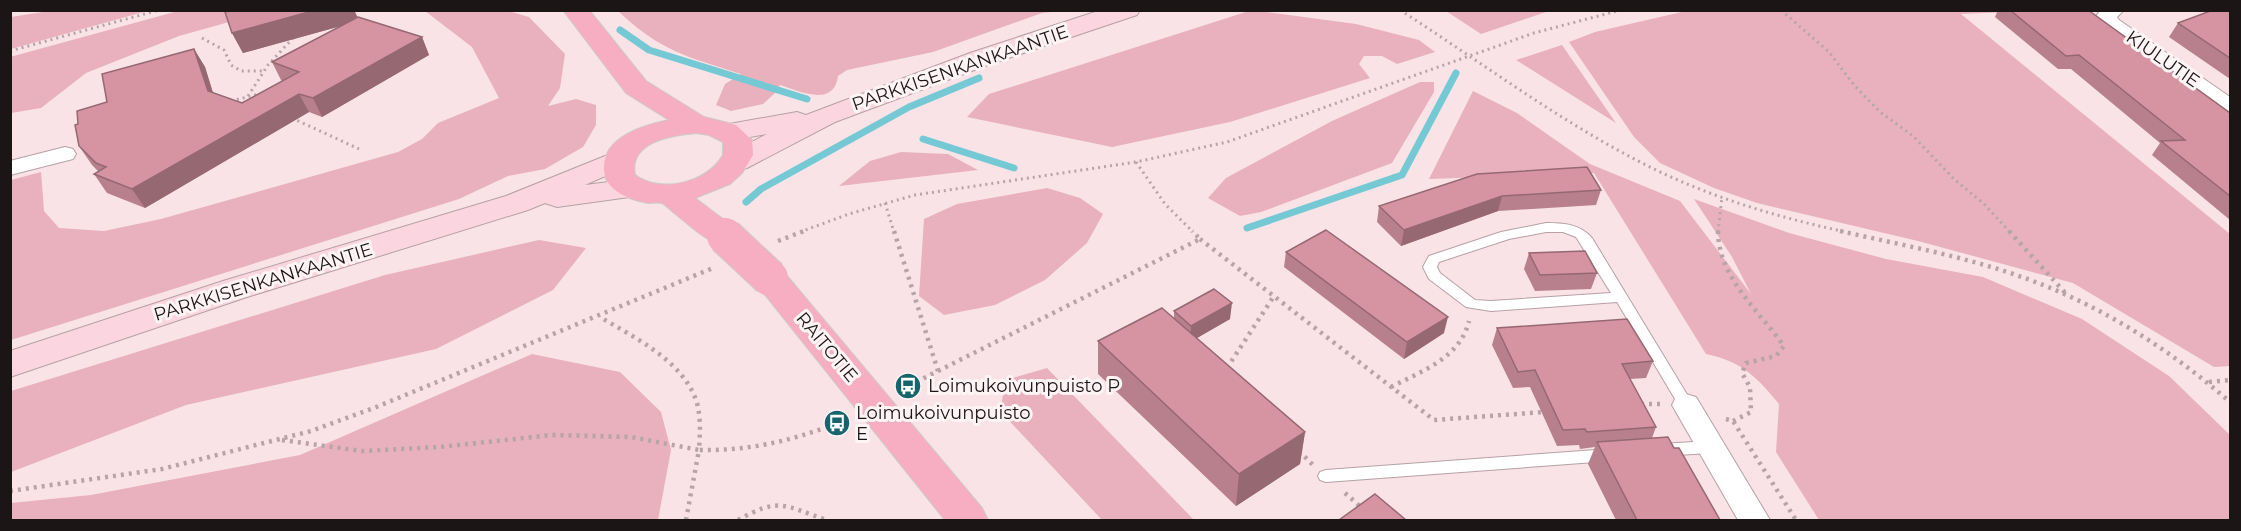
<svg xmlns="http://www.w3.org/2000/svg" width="2241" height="531" viewBox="0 0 2241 531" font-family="Montserrat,sans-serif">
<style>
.green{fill:#e8b1bd}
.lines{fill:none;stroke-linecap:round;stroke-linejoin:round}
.stream{stroke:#75c9d4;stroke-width:7}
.lane-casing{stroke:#b6a1a5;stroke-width:2}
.street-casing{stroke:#b6a1a5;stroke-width:2}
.secondary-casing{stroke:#b6a1a5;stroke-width:2}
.primary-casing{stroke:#cdcccc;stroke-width:2}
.path-far1{stroke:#b6a4a8;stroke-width:3;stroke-dasharray:2 4;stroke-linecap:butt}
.path{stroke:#b6a4a8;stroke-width:4.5;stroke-dasharray:3 5;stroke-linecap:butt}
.lane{fill:#fff;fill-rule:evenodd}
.street{fill:#fff;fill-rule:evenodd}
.secondary{fill:#fbd6e0;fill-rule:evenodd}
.primary{fill:#f7adc2;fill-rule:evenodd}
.primary-bridge-casing{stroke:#cdcccc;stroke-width:38;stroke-linecap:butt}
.primary-bridge{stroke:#f7adc2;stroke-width:36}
.wall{fill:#b87f8c}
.shaded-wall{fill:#966872}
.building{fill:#d694a3;stroke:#966872;stroke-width:1.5}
.labels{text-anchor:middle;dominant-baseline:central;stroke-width:6;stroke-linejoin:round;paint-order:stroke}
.street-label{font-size:18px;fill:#1c1516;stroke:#fdf4f6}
.poi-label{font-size:18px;fill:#1c1516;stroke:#fdf4f6;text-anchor:start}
</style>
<rect width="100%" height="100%" fill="#f9e3e7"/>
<path class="green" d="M1252,10L1356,24L1419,40L1435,52L1397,64L1382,56H1364L1359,64L1370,78L1230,122L1112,147L967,117L989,94Z
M49,11V10L147,11L11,49V17Z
M178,11H269L179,36L86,73L41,108L11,113L10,57Z
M425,11H508L529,17L565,54L560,88L548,106L576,99L596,105V125L583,147L545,169L508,176L459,199L11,340V180L41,172L44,211L59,228L104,231L161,219L398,152L422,139L438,123L499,98L472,47Z
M618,11H1061L1042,13L933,52L847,70L838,76C834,108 799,91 780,85L775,93L763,104L731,111L716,105L725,84L741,74C688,57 660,51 618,11Z
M1446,11H1549L1481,34Z
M1686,11H2036L1961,14L2230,234V366L2214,367L2073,283L1918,241L1757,203L1714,188L1660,163L1634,137L1569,42L1595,32Z
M1562,45L1616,123L1516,60Z
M1420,82H1434V92L1392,163L1261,212L1240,216L1208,198L1226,178L1332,121Z
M1473,91L1517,113L1590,164L1680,201L1751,294L1732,257L1694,199L1789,233L1886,259L1983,277L2082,319L2169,376L2230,435V520H1819L1776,452L1779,404C1757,377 1741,361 1706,354L1594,173L1429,179Z
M901,152L948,154L978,170L839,186L870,161Z
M1047,188L1080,198L1103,214L1087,243L1045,280L995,305L944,315L919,296L924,219L957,204Z
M539,240L586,248L553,290L436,349L186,405L11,472V391L385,275Z
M532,354L620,372L661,412L671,450L658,520H11V503L91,495L300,455Z
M1047,368L1194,520H1102L1000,411L1006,380Z"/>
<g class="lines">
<path class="stream" d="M620,30L649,50L807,99
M923,139L1014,168
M746,202L761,189L909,107L979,78
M1247,228L1402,175L1456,73"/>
<defs>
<path id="lane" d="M1546,223C1563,223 1580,224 1592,238L1691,401L1694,405L1691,409H1681L1617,302L1491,311L1466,307L1429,279L1423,267L1429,256L1501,232ZM1546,232H1563L1576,237L1611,293L1491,301L1475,300L1440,273L1437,267L1439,262L1509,239Z
M1710,441L1716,443L1718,447L1716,451L1710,453L1661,456L1655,454L1653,450L1655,446L1661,444Z
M1609,449L1615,451L1617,455L1615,459L1609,461L1326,482L1320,480L1318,476L1320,472L1326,470Z"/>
<path id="street" d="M2101,10H2124L2117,17L2119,20L2230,97V113L2222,112L2105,28L2096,16Z
M65,147L73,149L76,154L73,159L10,175V161Z
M1686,394L1696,397L1770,520H1738L1672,405L1676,397Z"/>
<path id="secondary" d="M1101,10H1140L1137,15L988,65L835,122L747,168L736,171L725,168L721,162L725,156L767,134L728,141L718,138L714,132L718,126L797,112L806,115L970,53Z
M620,150L630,153L635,159L630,165L585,185L633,179L644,181L648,188L644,195L557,207L545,203L528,210L247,297L10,377V351L223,281L506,196Z"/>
<path id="primary" d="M563,10H589L646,81L704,117L736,125L752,140L753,155L742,173L730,184L695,198L736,229L741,236L736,243C711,250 692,226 673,212C670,209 666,205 662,203C658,202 652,203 648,203C631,200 604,191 604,169C603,136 645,125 669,120L626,93ZM696,133L709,135L723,142V155C707,183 661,194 635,175C628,142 672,135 696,133Z
M770,267L782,270L982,508L988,520H945L758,286L753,278L758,270Z"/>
</defs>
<use href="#lane" class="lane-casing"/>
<use href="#street" class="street-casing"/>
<use href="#secondary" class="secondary-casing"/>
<use href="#primary" class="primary-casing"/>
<path class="path-far1" d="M1400,10C1484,64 1566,126 1656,170C1716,199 1781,218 1846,232
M1781,10L1829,52L1854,85L1880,112L1913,136L1954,179L1984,204L2010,232
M202,38L224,50L231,65L241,71H264
M10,51L159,10
M248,96L268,65L293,38
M231,101L259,94
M292,118L359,149
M1136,162L1165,204L1193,232
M885,203L894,232
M800,232L849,214L915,195L1136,162L1227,142L1534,33L1621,10
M1718,232L1722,197"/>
<path class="path" d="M894,231L938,371L908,386
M1718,231C1718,277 1759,311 1784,346L1776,356L1746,363L1742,373L1750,387L1751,412L1733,421
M1840,231C1906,246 1974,258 2038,283C2108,310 2173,352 2230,402
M2009,231L2068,296
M1200,239L1434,420L1544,412
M778,241L804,231
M1227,368L1274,296
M938,371L1200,239L1192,231
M2209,382L2230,380
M1391,387C1422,371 1460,358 1469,321
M1641,404H1661
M1726,419L1733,421L1796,520
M282,440L362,451L440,447L552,435L631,437L699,450C700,434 701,419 697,403C684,361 635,338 600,317
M1299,451L1313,465
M10,491L162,469L311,431L374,408L713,268
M1345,493L1362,508
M686,520L699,450C748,451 792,441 837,423
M738,520C779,497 784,505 826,520"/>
<use href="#lane" class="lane"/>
<use href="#street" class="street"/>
<use href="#secondary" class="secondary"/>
<use href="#primary" class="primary"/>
<defs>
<path id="primary-bridge" d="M725,236L770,278"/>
</defs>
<use href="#primary-bridge" class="primary-bridge-casing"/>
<use href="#primary-bridge" class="primary-bridge"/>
</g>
<path class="wall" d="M233,10H354L358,18L422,37L429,55L322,117L309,112L145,208L107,193L94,174L98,171L92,165L79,146L78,124L107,102L194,49L205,67L213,93L242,103L282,81L281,80L272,62L341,26L243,53L232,33Z
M1998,10H2088L2230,113V220L2152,155L2160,143L2071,69H2058L1995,17Z
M2230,10V79L2169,37L2178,23Z
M1587,167L1601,190L1596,205L1498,211L1401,246L1377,222L1379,206Z
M1286,252L1444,333L1404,359L1284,267Z
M1529,253L1597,273L1591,289L1535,291L1524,269Z
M1174,311L1230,319L1197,338L1305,432L1300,464L1236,506L1098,374V341L1174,318Z
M1497,328L1653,361L1646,378L1630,379L1656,427L1652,438L1674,448L1720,520H1616L1588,464L1595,447L1580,449L1579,445L1557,446L1530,387L1513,388L1492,345Z"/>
<path class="shaded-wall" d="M316,10H354L359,21L243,53L232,33Z
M422,37L429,55L322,117L313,98Z
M194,49L205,67L218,109L208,91Z
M299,94L309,112L145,208L132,189Z
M1502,196L1498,211L1401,246L1404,230Z
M1232,303L1230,319L1190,342L1191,326Z
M1448,317L1444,333L1404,359L1407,342Z
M1305,432L1300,464L1236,506L1239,474Z"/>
<path class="building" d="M233,10H316L232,33L225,12Z
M2010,10H2088L2230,113V196L2161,141L2185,140L2079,55L2066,56Z
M2213,10H2230V58L2178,23Z
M358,17L422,37L313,98L299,94L132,189L94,174L106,167L96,163L79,146L75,125L78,124L77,111L107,102L102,74L194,49L208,91L242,103L299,72L272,62Z
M1587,167L1601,190L1502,196L1404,230L1379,206L1477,174Z
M1326,230L1448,317L1407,342L1286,252Z
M1585,251L1597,273L1540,275L1529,253Z
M1214,289L1232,303L1191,326L1174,311Z
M1162,308L1305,432L1239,474L1098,341Z
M1627,319L1653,361L1622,364L1656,427L1587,432L1585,429L1563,430L1535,370L1518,372L1497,328Z
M1668,437L1674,448H1679L1720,520H1637L1597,442Z
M1375,494L1406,520H1339Z"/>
<defs>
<symbol id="bus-disc" viewBox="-11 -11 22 22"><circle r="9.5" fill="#16646c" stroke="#fdf4f6"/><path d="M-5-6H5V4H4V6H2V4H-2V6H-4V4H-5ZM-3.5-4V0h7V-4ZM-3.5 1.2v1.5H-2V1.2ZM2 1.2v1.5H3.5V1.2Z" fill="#fff"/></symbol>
</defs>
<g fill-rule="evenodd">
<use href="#bus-disc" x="893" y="371" width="30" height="30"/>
<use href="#bus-disc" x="822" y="408" width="30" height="30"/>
</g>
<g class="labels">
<g class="street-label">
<text transform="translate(2163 59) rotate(35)">KIULUTIE</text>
<text transform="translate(960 68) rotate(-19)">PARKKISENKANKAANTIE</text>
<text transform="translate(263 282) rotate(-17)">PARKKISENKANKAANTIE</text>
<text transform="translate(827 347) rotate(50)">RAITOTIE</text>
</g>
<g class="poi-label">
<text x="928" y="386">Loimukoivunpuisto P</text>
<text x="856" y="413">Loimukoivunpuisto<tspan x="856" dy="21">E</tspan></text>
</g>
</g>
<rect width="2241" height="531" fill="none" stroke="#1c1516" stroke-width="24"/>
</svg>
